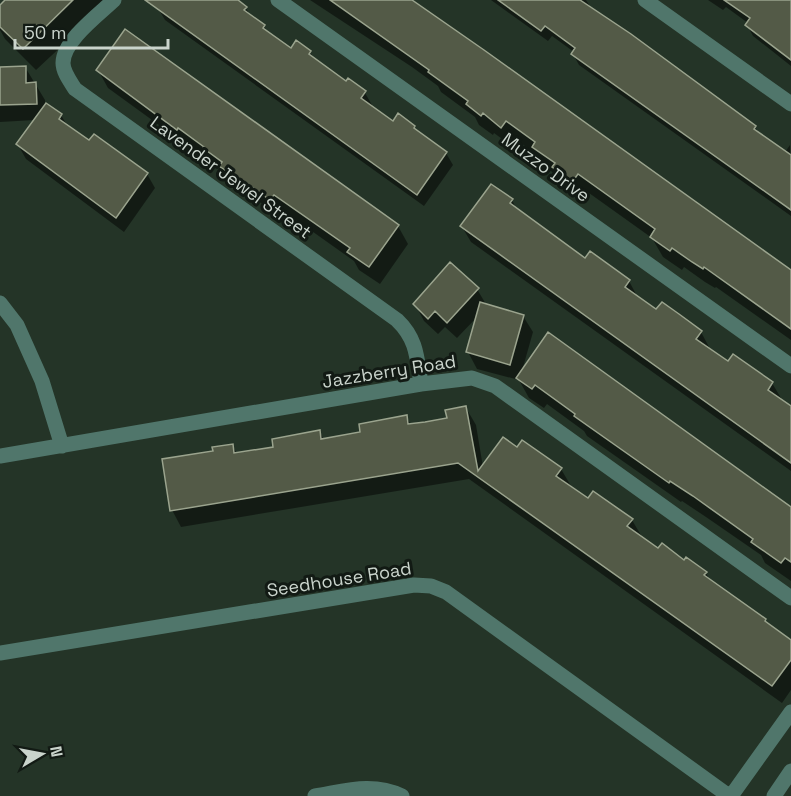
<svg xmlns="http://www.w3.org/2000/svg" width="791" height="796" viewBox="0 0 791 796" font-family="'Space Grotesk',sans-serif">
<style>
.shadow{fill:#0007}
.building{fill:#535a47;stroke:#9ba48e;stroke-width:1.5}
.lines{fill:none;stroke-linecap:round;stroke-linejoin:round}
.minor{stroke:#50766b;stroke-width:15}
.labels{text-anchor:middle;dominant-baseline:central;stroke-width:6;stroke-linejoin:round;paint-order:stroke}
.street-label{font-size:18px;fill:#cad4cc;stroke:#121a14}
</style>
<rect width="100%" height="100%" fill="#243427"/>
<path class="shadow" d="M7,0H111L36,70L5,39L0,30V7Z
M164,0H235L246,8L251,17L264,26L268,33L291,50L310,52L314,59L346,83L348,80L365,93L372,105L371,107L393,123L414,127L417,133L446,153L453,165L424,206L165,20L158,8Z
M310,0H412L791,272V340L716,287L715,288L705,282L684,267L682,270L663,257L652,238L589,193L585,200L566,187L561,178L545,167L538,155L518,141L513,147L494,133L493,135L479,125L475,117L441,92L438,86L412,67Z
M491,0H586L593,11L755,127L760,135L785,152L790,145L791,216L579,65L573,54L574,52L552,36L548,41Z
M708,0H791V66L753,36L747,25L748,23L726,7L723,10Z
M25,67L45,100V104L61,115L68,127L90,142L147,174L155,188L124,232L26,159L18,145L35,120L0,122V68Z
M98,70L398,226L408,244L380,284L359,270L354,261L285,212L281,217L246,192L245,193L231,184L225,173L108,88Z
M512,200L517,210L586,260L629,281L637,296L657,311L701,332L709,347L708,349L728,363L772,383L781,398L780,400L791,408V471L471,242L462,227Z
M477,289L487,306L523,316L533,332L522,371L791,508V581L765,563L761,555L706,517L682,501L681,502L587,436L584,431L547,404L544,408L529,398L519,380L477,369L468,352L478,316L457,338L445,327L438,334L424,321L415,304Z
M466,408L476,425L483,467L517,449L522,442L561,469L571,486L589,500L632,520L642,537L658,550L706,573L711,582L765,620L767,624L791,642V690L782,703L469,479L181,527L172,510L214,453L232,445L237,454L275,448L319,431L324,440L362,434L406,416L411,425L448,419Z"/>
<path class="building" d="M5,0H73L23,49L0,27V5Z
M145,0H238L247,7L244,10L265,25L263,28L291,48L296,40L311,51L309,54L346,81L348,78L366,91L361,98L393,121L398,113L415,126L414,128L447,152L417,195Z
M330,0H412L484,50L791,270V329L704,267L703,269L692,262L672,248L670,251L650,237L655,229L578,174L573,181L552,167L555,163L532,147L535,142L506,121L501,128L483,113L481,116L466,104L468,101L428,72L429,70Z
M498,0H580L631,34L756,126L754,129L791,155V210L571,54L575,48L545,26L541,31Z
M724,0H791V60L745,25L750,18Z
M125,29L399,225L369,267L347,252L350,248L274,195L270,200L235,175L234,176L219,166L222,162L203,148L204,147L178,128L177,130L96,70Z
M26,66V83L36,82L37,104L0,105V67Z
M46,103L62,114L59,119L89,140L94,134L148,173L116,218L16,144Z
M491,184L513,199L510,203L585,258L590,251L630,280L625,287L656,309L662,302L679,314L702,331L696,339L728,361L733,354L773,382L768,390L791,406V463L460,226Z
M450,262L479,288L447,323L435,311L428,319L413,304Z
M480,302L524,315L510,365L466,352Z
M548,332L791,507V562L785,558L781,563L751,542L753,539L693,496L670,481L669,483L574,416L575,414L535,385L532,389L516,378Z
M466,406L478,471L503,437L517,447L522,440L562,468L556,476L588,498L593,491L633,519L627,526L658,548L662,543L684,560L686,557L707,572L704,575L766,619L765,621L791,640V660L772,686L458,463L170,511L162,459L213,451L212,447L233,444L234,453L273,447L272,439L320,430L321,439L360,432L359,424L407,415L408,424L425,422L447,418L445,410Z"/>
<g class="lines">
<path class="minor" d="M114,0C98,15 63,41 63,63C63,72 70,81 75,89L397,320C417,339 417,358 421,384
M278,0L791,366
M645,0L791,104
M0,303L17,325L42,381L62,446
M0,456L421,384L472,378L495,386L791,598
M0,653L414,585L431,586L446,592L729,796
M315,796C346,791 372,782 402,796
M731,796L791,712
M774,796L791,771"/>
</g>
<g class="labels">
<g class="street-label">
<text transform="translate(546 167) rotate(36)">Muzzo Drive</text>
<text transform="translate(231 177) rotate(36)">Lavender Jewel Street</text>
<text transform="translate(389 371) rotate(-9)">Jazzberry Road</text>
<text transform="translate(339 579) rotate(-9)">Seedhouse Road</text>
</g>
</g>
<g transform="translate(42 754) rotate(80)" stroke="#121a14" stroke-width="4.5" paint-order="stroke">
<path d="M0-4.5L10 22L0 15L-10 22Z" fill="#cad4cc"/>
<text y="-9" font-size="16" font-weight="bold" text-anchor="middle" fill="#cad4cc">N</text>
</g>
<path d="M15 39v9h153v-9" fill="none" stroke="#cad4cc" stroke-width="3"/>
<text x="24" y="39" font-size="18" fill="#cad4cc" stroke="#121a14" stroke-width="4.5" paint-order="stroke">50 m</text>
</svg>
